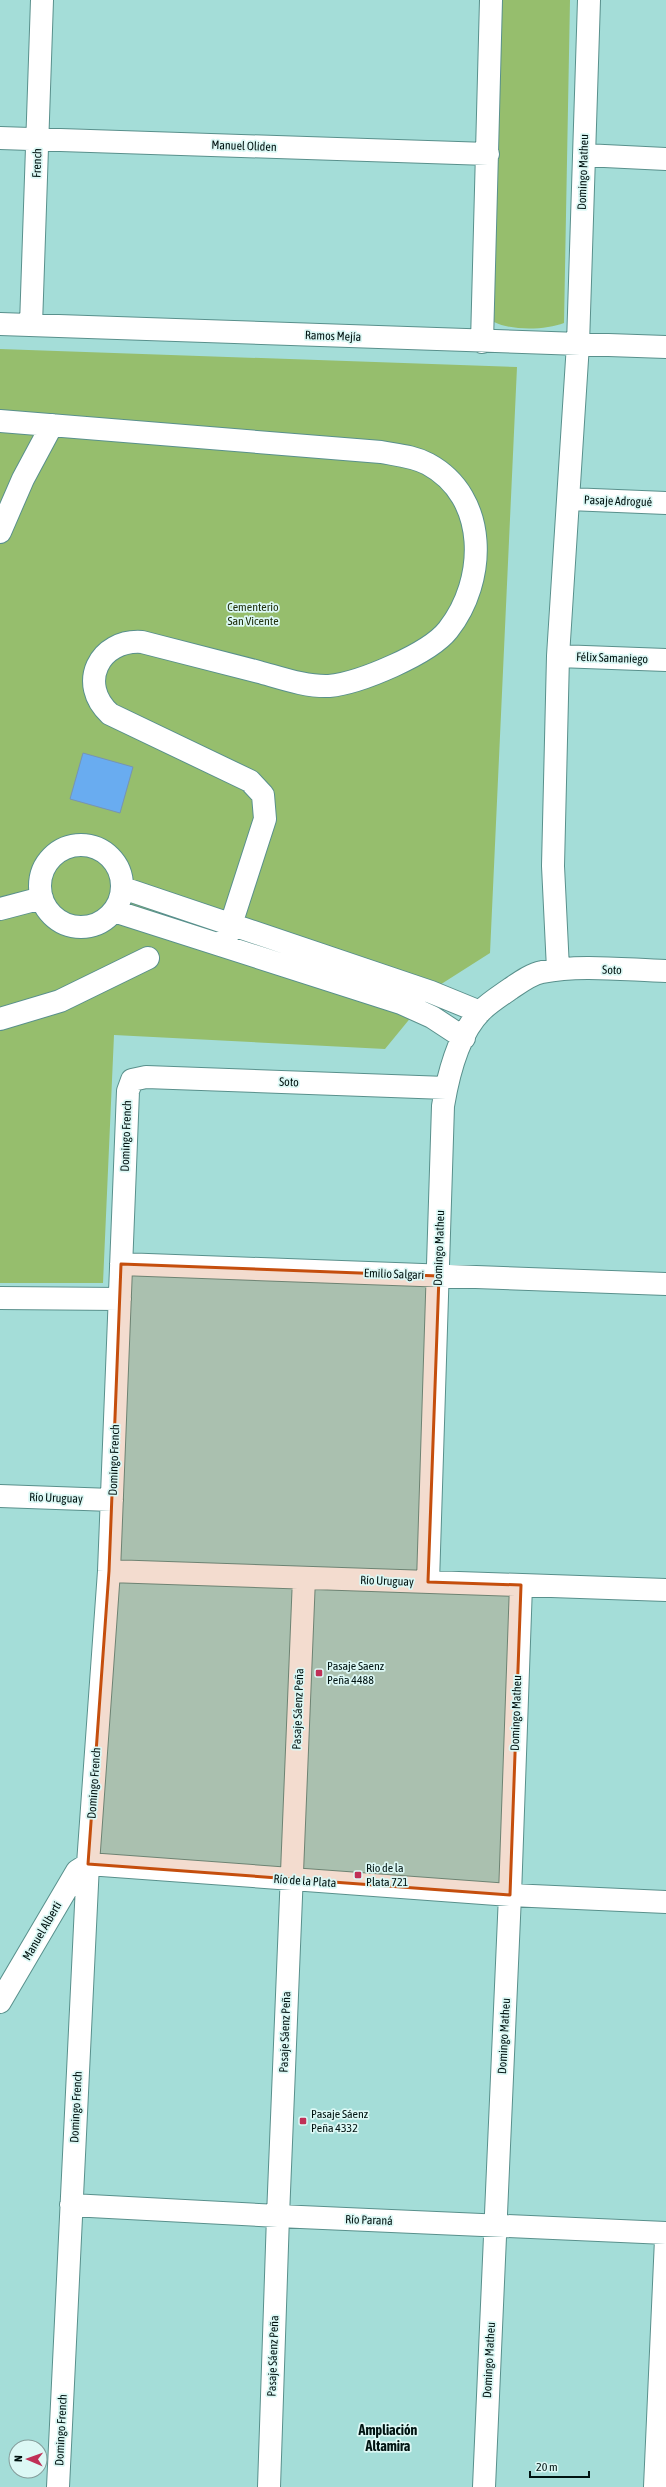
<svg xmlns="http://www.w3.org/2000/svg" width="666" height="2487" viewBox="0 0 666 2487" font-family="'Asap Condensed',sans-serif">
<style>
.green{fill:#96be6d}
.building{fill:#69acf0;stroke:#7694b4}
.lines{fill:none;stroke-linecap:round;stroke-linejoin:round}
.minor-casing{stroke:#59908c;stroke-width:24}
.minor{stroke:#fff;stroke-width:22}
.marked{fill:#c54e0d;fill-opacity:0.2;stroke:#c54e0d;stroke-width:3;stroke-linejoin:round}
.poi-dot{fill:#c03057;stroke:#dcf8f5;stroke-width:1.5}
.labels{text-anchor:middle;dominant-baseline:central;stroke-width:3.5;stroke-linejoin:round;paint-order:stroke}
.street-label{font-size:12px;fill:#001311;stroke:#dcf8f5}
.park-label{font-size:12px;fill:#20300d;stroke:#dcf8f5}
.poi-label{font-size:12px;fill:#001311;stroke:#dcf8f5;text-anchor:start}
.quarter-label{font-size:14px;font-weight:bold;fill:#001311;stroke:#dcf8f5}
</style>
<rect width="100%" height="100%" fill="#a4ddd8"/>
<path class="green" d="M501,0H570L564,323C546,330 512,331 494,322Z
M0,349L517,367L490,953L435,988L385,1049L114,1035L103,1283H0Z"/>
<path class="building" d="M83,753L133,767L120,813L70,799Z"/>
<g class="lines">
<defs>
<path id="minor" d="M0,138L488,154
M584,155L666,159
M0,324L666,347
M31,325L42,0
M482,342L491,0
M0,421L381,452C397,455 413,456 428,464C489,497 487,581 448,630C429,654 360,683 329,686C306,687 281,678 259,672C220,662 181,652 142,642C99,639 77,684 110,714L250,781L263,795L265,819L224,946
M569,499L666,503
M0,532L23,479L52,425
M558,656L666,660
M40 886a41 41 0 1 1 82 0a41 41 0 1 1-82 0Z
M123,888L431,992L480,1012
M0,909L42,898
M114,911L401,1003L432,1017L464,1038
M558,969L553,866L558,656L578,344L589,0
M0,1019L60,1001L148,958
M121,1264L666,1284
M0,1298L120,1299
M0,1496L112,1500
M109,1571L666,1590
M428,1582L443,1106C448,1076 458,1034 481,1011C489,1003 500,996 510,989C519,983 531,974 542,972C580,964 627,970 666,971
M0,2002L77,1871L88,1864L510,1895L666,1902
M71,2205L278,2216L666,2233
M58,2487L88,1864L109,1571L128,1091L132,1080L146,1077L446,1088
M269,2487L278,2216L304,1578
M484,2487L510,1895L521,1585
M655,2487L666,2239"/>
</defs>
<use href="#minor" class="minor-casing"/>
<use href="#minor" class="minor"/>
</g>
<path class="marked" d="M121,1264L439,1276L428,1582L521,1585L510,1895L88,1864L109,1571Z"/>
<g class="poi-dot">
<rect x="315" y="1669" width="8" height="8" rx="2"/>
<rect x="354" y="1871" width="8" height="8" rx="2"/>
<rect x="299" y="2117" width="8" height="8" rx="2"/>
</g>
<g class="labels">
<g class="street-label">
<text transform="translate(244 146) rotate(2)">Manuel Oliden</text>
<text transform="translate(37 163) rotate(-88)">French</text>
<text transform="translate(583 172) rotate(-88)">Domingo Matheu</text>
<text transform="translate(333 336) rotate(2)">Ramos Mejía</text>
<text transform="translate(618 501) rotate(2)">Pasaje Adrogué</text>
<text transform="translate(612 658) rotate(2)">Félix Samaniego</text>
<text transform="translate(612 970) rotate(1)">Soto</text>
<text transform="translate(289 1082) rotate(2)">Soto</text>
<text transform="translate(126 1136) rotate(-88)">Domingo French</text>
<text transform="translate(439 1248) rotate(-88)">Domingo Matheu</text>
<text transform="translate(394 1274) rotate(2)">Emilio Salgari</text>
<text transform="translate(114 1460) rotate(-88)">Domingo French</text>
<text transform="translate(56 1498) rotate(2)">Río Uruguay</text>
<text transform="translate(387 1581) rotate(2)">Río Uruguay</text>
<text transform="translate(298 1709) rotate(-88)">Pasaje Sáenz Peña</text>
<text transform="translate(516 1713) rotate(-88)">Domingo Matheu</text>
<text transform="translate(94 1783) rotate(-86)">Domingo French</text>
<text transform="translate(305 1881) rotate(4)">Río de la Plata</text>
<text transform="translate(42 1931) rotate(-60)">Manuel Alberti</text>
<text transform="translate(285 2032) rotate(-88)">Pasaje Sáenz Peña</text>
<text transform="translate(504 2036) rotate(-87)">Domingo Matheu</text>
<text transform="translate(76 2107) rotate(-87)">Domingo French</text>
<text transform="translate(369 2220) rotate(2)">Río Paraná</text>
<text transform="translate(273 2356) rotate(-88)">Pasaje Sáenz Peña</text>
<text transform="translate(489 2360) rotate(-87)">Domingo Matheu</text>
<text transform="translate(61 2430) rotate(-87)">Domingo French</text>
</g>
<g class="park-label">
<text x="253" y="607">Cementerio<tspan x="253" dy="14">San Vicente</tspan></text>
</g>
<g class="poi-label">
<text x="327" y="1666">Pasaje Saenz<tspan x="327" dy="14">Peña 4488</tspan></text>
<text x="366" y="1868">Río de la<tspan x="366" dy="14">Plata 721</tspan></text>
<text x="311" y="2114">Pasaje Sáenz<tspan x="311" dy="14">Peña 4332</tspan></text>
</g>
<g class="quarter-label">
<text x="388" y="2430">Ampliación<tspan x="388" dy="16">Altamira</tspan></text>
</g>
</g>
<g transform="translate(28 2459) rotate(272)"><circle r="19" fill="#dcf8f5" stroke="#849c9a"/>
<path d="M0-3L7 15L0 10L-7 15Z" fill="#c03057"/>
<text y="-6" font-size="11" font-weight="bold" text-anchor="middle" fill="#001311">N</text>
</g>
<path d="M530 2471v6h59v-6" fill="none" stroke="#001311" stroke-width="2"/>
<text x="536" y="2471" font-size="12" fill="#001311" stroke="#dcf8f5" stroke-width="3" paint-order="stroke">20 m</text>
</svg>
